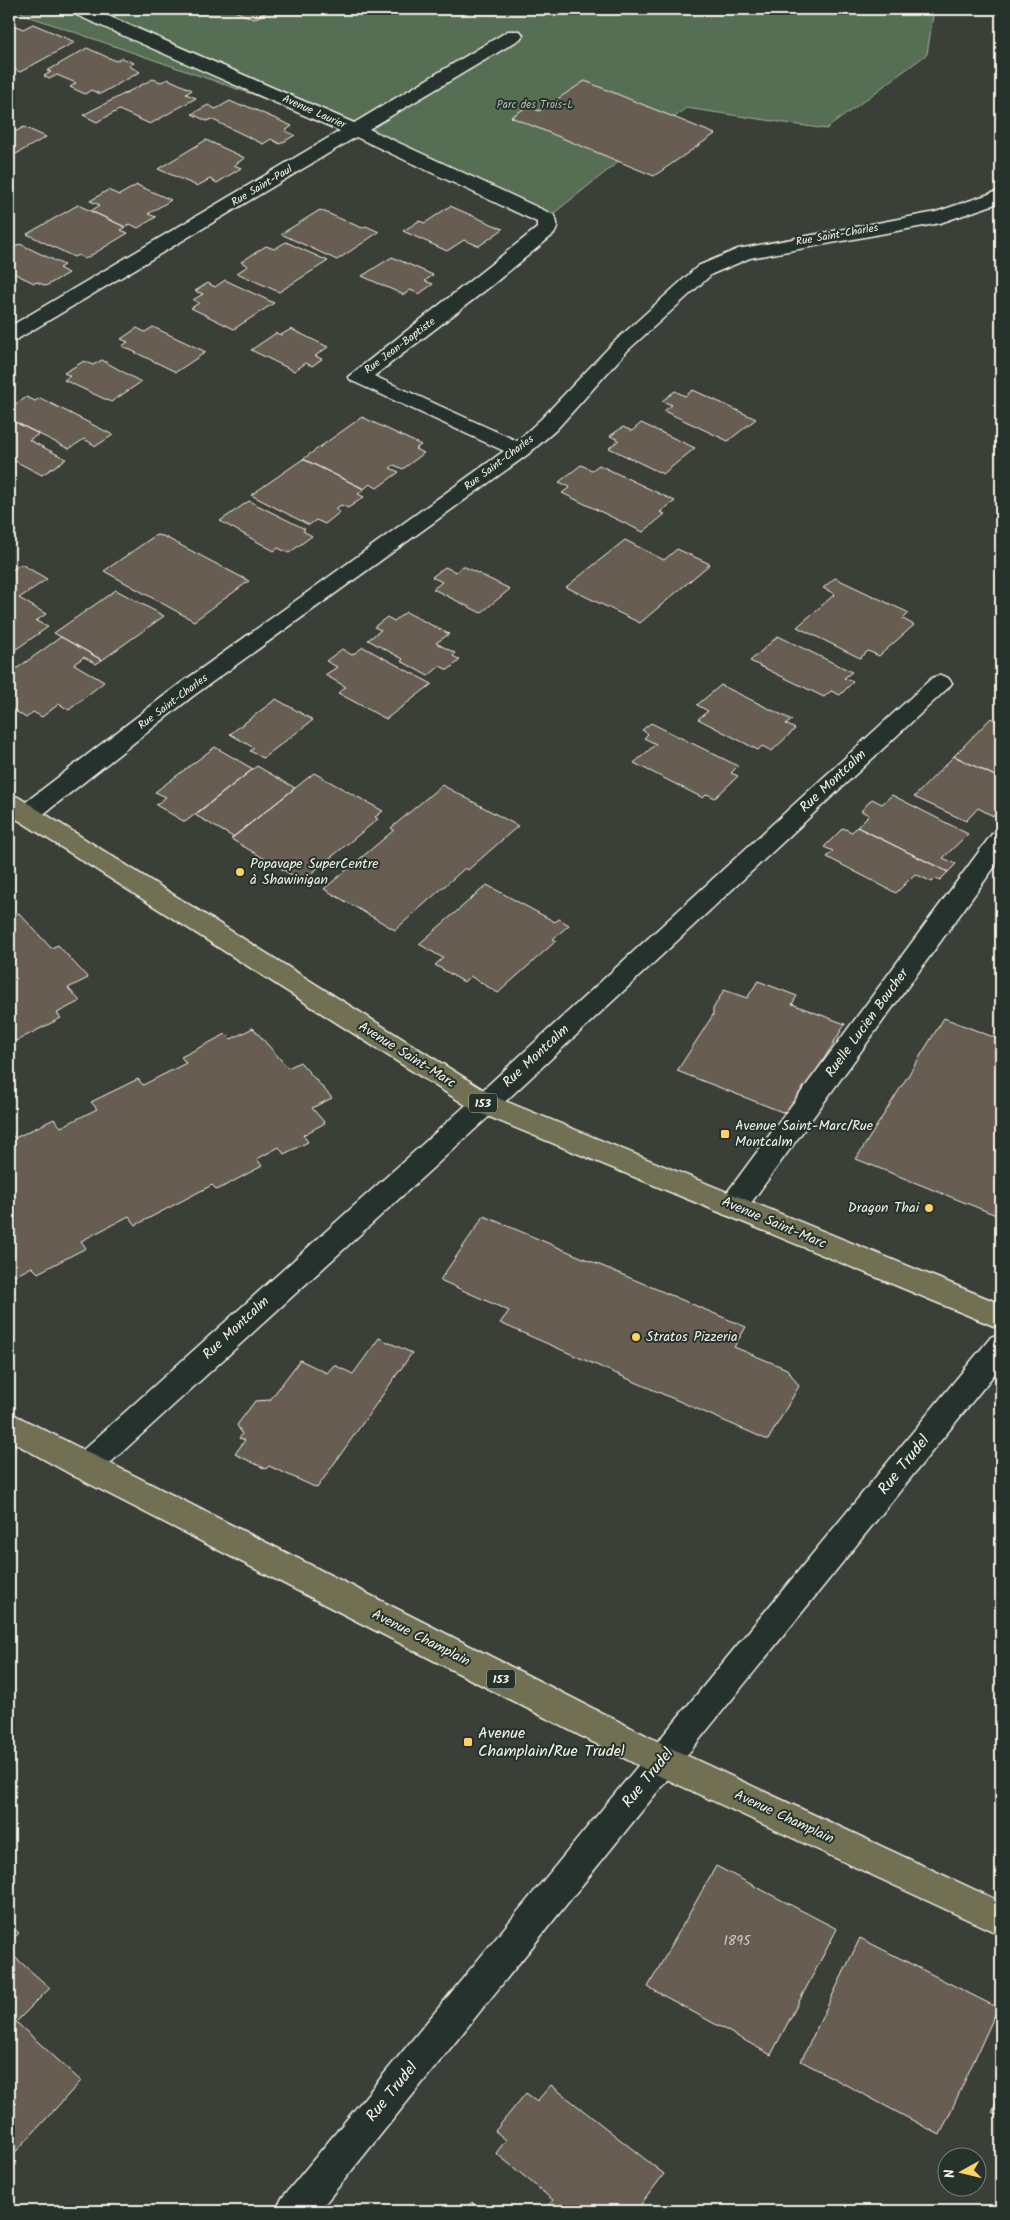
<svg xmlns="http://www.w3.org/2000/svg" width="1010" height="2220" viewBox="0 0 1010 2220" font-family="Kalam,sans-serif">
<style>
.green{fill:#566e53;stroke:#a5b09e}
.building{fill:#675d52;stroke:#f4f1e8}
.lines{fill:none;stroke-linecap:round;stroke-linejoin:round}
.minor-casing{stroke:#f4f1e8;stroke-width:3}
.secondary-casing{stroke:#f4f1e8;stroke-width:3}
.primary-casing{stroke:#f4f1e8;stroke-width:3}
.minor{fill:#26332d;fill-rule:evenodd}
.secondary{fill:#26332d;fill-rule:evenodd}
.primary{fill:#716f52;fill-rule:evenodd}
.poi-dot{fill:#ffd166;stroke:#26332d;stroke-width:2}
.labels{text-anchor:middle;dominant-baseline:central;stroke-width:4;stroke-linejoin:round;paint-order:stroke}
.far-park-label{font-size:11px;fill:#b5bdac;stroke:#26332d}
.far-street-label{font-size:11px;fill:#f4f1e8;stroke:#26332d}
.shield{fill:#26332d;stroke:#b6b8b0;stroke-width:1}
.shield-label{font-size:12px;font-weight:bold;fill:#f4f1e8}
.street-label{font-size:14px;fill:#f4f1e8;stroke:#26332d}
.poi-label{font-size:14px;fill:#f4f1e8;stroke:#26332d;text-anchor:start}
.near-number-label{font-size:14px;fill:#d1ccc2}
.near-street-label{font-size:16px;fill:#f4f1e8;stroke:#26332d}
.near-poi-label{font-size:16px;fill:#f4f1e8;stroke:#26332d;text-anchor:start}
</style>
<rect width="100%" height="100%" fill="#3a4038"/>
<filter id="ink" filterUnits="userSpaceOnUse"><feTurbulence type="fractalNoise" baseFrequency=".02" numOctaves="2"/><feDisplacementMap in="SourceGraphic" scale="10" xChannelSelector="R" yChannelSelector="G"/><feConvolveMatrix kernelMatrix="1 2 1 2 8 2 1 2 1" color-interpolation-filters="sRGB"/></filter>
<g filter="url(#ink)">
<path class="green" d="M15,9H934L927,54L826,129L686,108L549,217L355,130L28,16Z"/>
<path class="building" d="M230,9H272L254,19Z
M33,24L75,42L20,72L9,67V29L16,26L23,29Z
M87,48L116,61L122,58L134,63L129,66L140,72L100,94L91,90L85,94L70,87L76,83L57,75L49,79L44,76L51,72L47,71Z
M153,79L161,82L168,79L192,90L186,94L196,98L150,124L119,110L97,122L83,115Z
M585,81L715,134L654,176L511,117L528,106L539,111Z
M230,101L241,106L244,105L292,126L285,131L295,135L280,144L271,139L263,144L211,119L207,121L192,114L208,105L216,109Z
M24,127L46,137L9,158V135Z
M206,140L245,158L234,165L241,168L217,183L210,179L197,186L158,169Z
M137,185L171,200L148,214L156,217L138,228L130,224L125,227L91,211L100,205L90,201L108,190L119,195Z
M78,205L125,227L121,230L128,233L85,259L78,255L74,257L27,234Z
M450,206L503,229L479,246L464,240L447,251L403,231L419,221L425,223Z
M320,210L362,228L366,226L379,232L337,260L281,234Z
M286,242L328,261L279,292L237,273L248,266L241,262L266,246L274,249Z
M20,244L64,265L59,268L68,273L46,286L37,282L34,283L9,271V251Z
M392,257L433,275L425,281L433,284L419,294L410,290L404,295L362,276Z
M225,280L274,303L234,329L191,308L199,303L193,300L203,294L195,291L208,283L215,287Z
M153,327L206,352L176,372L122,346L128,342L121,339L137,328L145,332Z
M291,329L328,347L315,356L322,359L312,366L306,363L294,371L251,350L276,333L281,335Z
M102,360L141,382L111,402L64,380L70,376L64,373L84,361L93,365Z
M693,390L756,419L728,441L664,411L672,405L662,401L675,391L685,396Z
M27,397L35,401L40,398L113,435L96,446L84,439L69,449L9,419V408Z
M362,417L421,445L415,449L424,453L403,469L394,465L390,468L399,472L377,488L370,484L364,489L303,459Z
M9,419L39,434L29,440L66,459L42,475L9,458Z
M641,423L695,448L663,474L609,448L619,440L610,436L623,427L632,431Z
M303,459L364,489L358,494L364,497L348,508L341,505L335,509L340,512L325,524L316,520L309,525L251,495Z
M581,465L592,470L599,465L675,501L660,512L665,514L643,532L562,493L570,487L559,482Z
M249,501L305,529L303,531L312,536L289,553L278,548L274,551L220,521Z
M156,535L163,536L249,581L194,621L104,571Z
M625,540L664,560L677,549L710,564L640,623L566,587Z
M21,564L47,579L19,598L46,614L36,621L48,627L9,654V572Z
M463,566L510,589L481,613L433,589L442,582L432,577L445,567L456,572Z
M835,578L909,613L903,619L914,625L879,656L868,651L860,658L797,627L835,594L823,588Z
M116,590L164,616L102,660L54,633Z
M406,612L449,634L436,643L455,653L453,656L460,660L448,670L440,666L428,676L401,661L403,659L368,640L381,630L374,627L387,617L394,621Z
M778,636L852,672L844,678L853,682L840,695L831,691L824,697L750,661Z
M61,637L102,660L96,664L84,657L74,664L104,682L69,710L59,704L42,717L33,712L26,718L9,707V674Z
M363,647L432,684L386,719L338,693L346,687L325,675L337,667L326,661L342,649L352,655Z
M721,685L792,720L786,724L795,729L772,751L762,746L758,750L698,719L708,711L697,705Z
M276,699L313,720L263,758L250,751L254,748L230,734Z
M991,718L1001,723V779L954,756Z
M651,723L738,766L731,773L738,776L715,798L707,794L703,798L634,763L656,744L644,738L648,734L642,730Z
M215,747L253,769L185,822L156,805L166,797L155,792Z
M954,756L1001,779V807L993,816L978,808L966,821L914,797Z
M257,766L295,788L233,837L195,815Z
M314,773L383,811L375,817L378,819L302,881L231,839Z
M442,785L518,826L468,870L465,868L395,930L324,889L394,830L391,828Z
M892,795L968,834L943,858L956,864L948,872L857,827L869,815L861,811L872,799L882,804Z
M857,827L948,872L940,880L936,878L932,882L915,874L896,893L827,857L833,851L824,847L843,828L852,832Z
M487,885L555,922L559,919L569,925L553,939L556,941L498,993L470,976L464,982L435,965L443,958L419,944Z
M19,913L51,948L58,945L88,978L68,988L80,1001L57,1013L61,1018L16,1041L12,1035L9,1037V918Z
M758,981L797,996L792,1004L845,1024L790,1115L677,1071L713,1015V1009L724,990L747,998Z
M944,1018L1001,1040V1217L856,1159Z
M253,1028L288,1068L300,1062L332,1098L312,1108L325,1123L303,1135L308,1142L284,1154L279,1147L257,1159L262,1166L217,1190L212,1185L136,1225L129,1216L81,1241L86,1248L38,1273L32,1267L9,1279V1132L15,1138L54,1119L61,1127L97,1109L91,1102L138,1079L143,1085L186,1063L181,1057L226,1034L231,1039Z
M484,1216L746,1327L734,1347L787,1369L799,1386L768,1440L500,1323L509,1311L440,1280Z
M379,1338L412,1353L317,1488L269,1466L266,1469L235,1454L245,1440L239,1438L242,1434L237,1425L255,1401L270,1400L300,1360L327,1373L334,1365L353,1374Z
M716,1866L837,1929L771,2055L648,1987Z
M9,1924L19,1933L9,1943Z
M860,1938L998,2008L940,2135L801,2061Z
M9,1952L50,1988L16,2022L81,2081L9,2159Z
M551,2085L664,2174L636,2211H544L553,2200L496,2153L506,2140L495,2131L526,2093L537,2101Z
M1001,2090V2117L992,2113Z
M472,2202L482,2211H465Z"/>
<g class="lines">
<defs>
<path id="minor" d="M69,9H92L354,123L508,31H520L523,35L520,39L369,129L554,215C558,221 558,228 554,234L491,286L374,376L517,441L541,419L613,343L698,266L738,249L936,212L1001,190V202L940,223L750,258L712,274L627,351L557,429L527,455L193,696L36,820L27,822L18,820L15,814L18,808L177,686L504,451L352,381L348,377L537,228V222L356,137L16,340L9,342V327L340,131L72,13Z
M940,675L948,678L952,683L948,688L495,1111L96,1476L85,1480L74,1476L70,1467L74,1458L475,1097L932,678Z
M1001,831V858L743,1214L733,1217L723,1214L719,1206L723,1198L992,834Z"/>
<path id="secondary" d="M1001,1333V1366L319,2211H276L282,2198L991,1337Z"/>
<path id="primary" d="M9,795L18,797L495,1097L1001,1304V1329L475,1111L9,814Z
M9,1412L675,1750L1001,1902V1935L651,1772L74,1476L9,1440Z"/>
</defs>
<use href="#minor" class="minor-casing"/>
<use href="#secondary" class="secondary-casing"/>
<use href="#primary" class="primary-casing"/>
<use href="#minor" class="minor"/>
<use href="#secondary" class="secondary"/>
<use href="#primary" class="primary"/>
</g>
</g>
<g class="poi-dot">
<circle cx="240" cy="872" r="5"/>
<rect x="720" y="1129" width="10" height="10" rx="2.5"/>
<circle cx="929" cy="1208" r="5"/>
<circle cx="636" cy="1337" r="5"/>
<rect x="463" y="1737" width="10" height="10" rx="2.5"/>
</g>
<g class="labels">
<g class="far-park-label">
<text x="535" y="105">Parc des Trois-L</text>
</g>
<g class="far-street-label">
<text transform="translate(314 112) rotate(24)">Avenue Laurier</text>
<text transform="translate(262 186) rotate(-31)">Rue Saint-Paul</text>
<text transform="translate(837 235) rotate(-10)">Rue Saint-Charles</text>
<text transform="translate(400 346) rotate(-37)">Rue Jean-Baptiste</text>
<text transform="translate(499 463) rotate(-37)">Rue Saint-Charles</text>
<text transform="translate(173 702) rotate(-37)">Rue Saint-Charles</text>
</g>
<g class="shield">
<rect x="469" y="1093.5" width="28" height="19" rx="4"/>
<rect x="487" y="1669.5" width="28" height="19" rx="4"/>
</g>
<g class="shield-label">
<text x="483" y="1103">153</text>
<text x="501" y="1679">153</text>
</g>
<g class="street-label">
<text transform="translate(833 781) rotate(-43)">Rue Montcalm</text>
<text transform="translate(867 1023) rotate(-54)">Ruelle Lucien Boucher</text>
<text transform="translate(407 1055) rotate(32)">Avenue Saint-Marc</text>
<text transform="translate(536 1056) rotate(-43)">Rue Montcalm</text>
<text transform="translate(774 1223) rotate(23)">Avenue Saint-Marc</text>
<text transform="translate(236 1328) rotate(-43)">Rue Montcalm</text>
<text transform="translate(421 1638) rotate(27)">Avenue Champlain</text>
<text transform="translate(784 1817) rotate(25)">Avenue Champlain</text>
</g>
<g class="poi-label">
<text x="250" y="864">Popavape SuperCentre<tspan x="250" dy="16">à Shawinigan</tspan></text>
<text x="735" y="1126">Avenue Saint-Marc/Rue<tspan x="735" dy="16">Montcalm</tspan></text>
<text x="919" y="1208" text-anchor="end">Dragon Thai</text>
<text x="646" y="1337">Stratos Pizzeria</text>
</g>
<g class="near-number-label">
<text x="737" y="1941">1895</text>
</g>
<g class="near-street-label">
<text transform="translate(904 1465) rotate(-51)">Rue Trudel</text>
<text transform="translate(648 1778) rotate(-51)">Rue Trudel</text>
<text transform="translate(392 2092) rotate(-51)">Rue Trudel</text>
</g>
<g class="near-poi-label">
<text x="478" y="1733">Avenue<tspan x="478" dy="18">Champlain/Rue Trudel</tspan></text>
</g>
</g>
<rect width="1010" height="2220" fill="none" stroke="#26332d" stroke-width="30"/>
<rect x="15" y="15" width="980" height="2190" fill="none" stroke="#f4f1e8" stroke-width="2" filter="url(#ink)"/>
<g transform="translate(962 2172) rotate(262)"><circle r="24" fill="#26332d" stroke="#787f78"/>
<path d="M0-4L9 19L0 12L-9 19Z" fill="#ffd166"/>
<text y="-8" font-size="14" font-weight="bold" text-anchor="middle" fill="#f4f1e8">N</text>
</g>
</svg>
